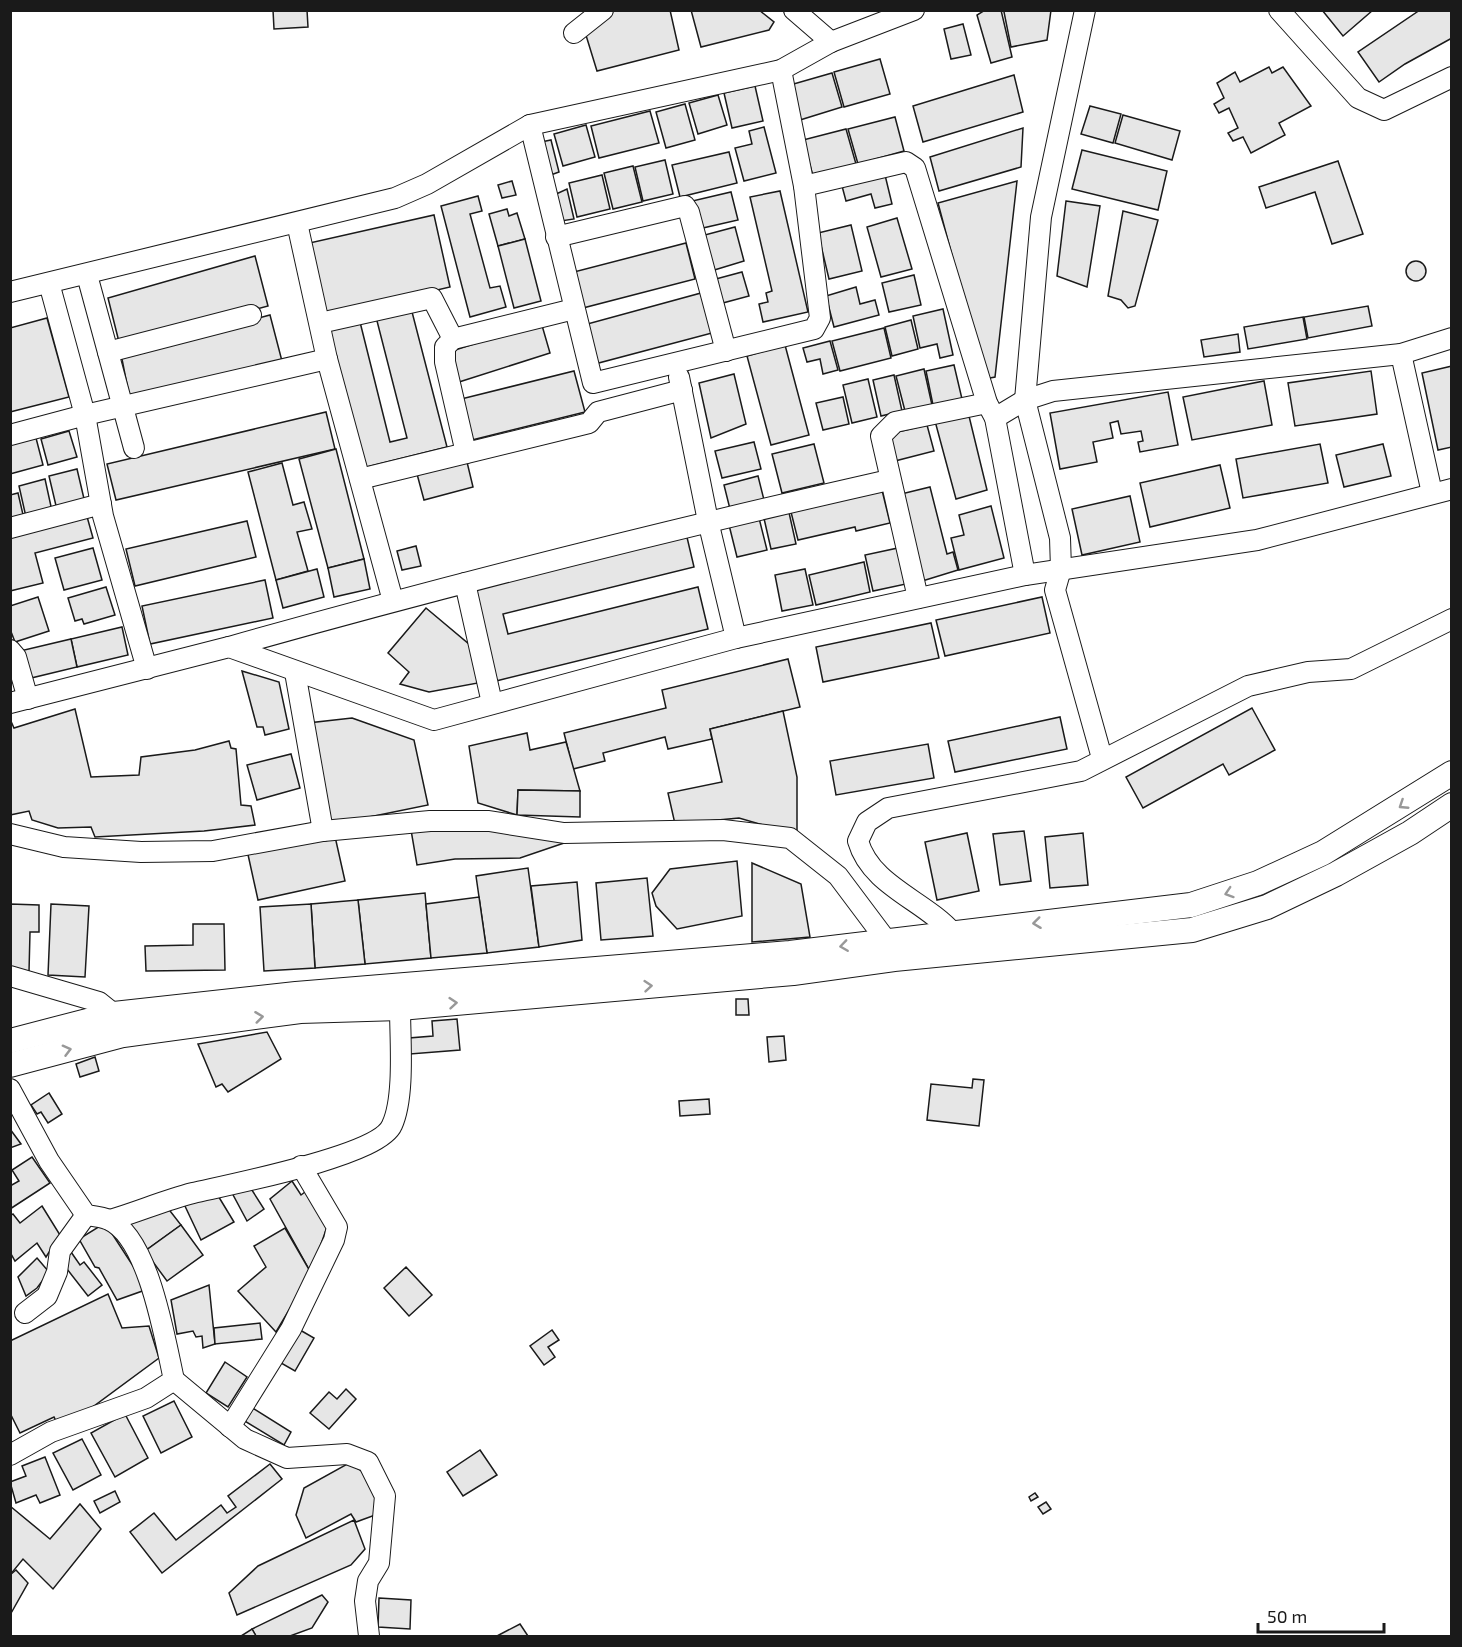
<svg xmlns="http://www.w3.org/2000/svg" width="1462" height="1647" viewBox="0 0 1462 1647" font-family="'Exo 2',sans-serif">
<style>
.building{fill:#e6e6e6;stroke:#1a1a1a;stroke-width:1.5}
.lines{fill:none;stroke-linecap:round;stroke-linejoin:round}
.minor-casing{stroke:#1a1a1a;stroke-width:22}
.major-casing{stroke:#1a1a1a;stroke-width:26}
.minor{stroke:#fff;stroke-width:20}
.major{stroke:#fff;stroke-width:24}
.oneway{stroke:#989898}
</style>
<rect width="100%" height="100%" fill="#fff"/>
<g class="building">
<polygon points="273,10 307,10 308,27 274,29"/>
<polygon points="612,10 670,10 679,50 597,71 585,32"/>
<polygon points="691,10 759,10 774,22 769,30 701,47"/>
<polygon points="985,10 1001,10 1012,57 991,63 977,15"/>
<polygon points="1006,10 1051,10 1047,40 1011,47 1004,12"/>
<polygon points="1322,10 1373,10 1343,36"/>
<polygon points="1420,10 1452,10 1452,38 1405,64 1379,82 1358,52"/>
<polygon points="963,24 971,55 951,59 944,29"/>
<polygon points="880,59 890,94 844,107 834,72"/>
<polygon points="1269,67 1272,73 1283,67 1311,106 1279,123 1285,135 1251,153 1243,137 1233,141 1228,133 1238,128 1229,108 1219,113 1214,104 1224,98 1217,83 1235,72 1240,82"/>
<polygon points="832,73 842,107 800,120 790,85"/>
<polygon points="1014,75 1023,112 923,142 913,106"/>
<polygon points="755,86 763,121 732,128 724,93"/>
<polygon points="718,95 727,125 698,134 689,103"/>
<polygon points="685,104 695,140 666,148 656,112"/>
<polygon points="1090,106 1121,114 1113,143 1081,134"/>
<polygon points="650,111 659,143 599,158 591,126"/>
<polygon points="1123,115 1180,131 1172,160 1115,143"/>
<polygon points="895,117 904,151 858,164 848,129"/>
<polygon points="586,125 595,157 563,166 554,134"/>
<polygon points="764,127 776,173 744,181 735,148 752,144 749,131"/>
<polygon points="1023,128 1021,167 939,191 930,157"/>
<polygon points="846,129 856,164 813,176 803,140"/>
<polygon points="551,140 559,172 548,176 541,142"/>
<polygon points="1082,150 1167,171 1158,210 1072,189"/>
<polygon points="729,152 737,183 680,197 672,165"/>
<polygon points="665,160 673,194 643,201 635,167"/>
<polygon points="1338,161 1363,234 1332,244 1315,192 1266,208 1259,187"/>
<polygon points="633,166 642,202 613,209 604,173"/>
<polygon points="602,175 610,209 577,217 569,183"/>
<polygon points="885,175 892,204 875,208 871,194 846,201 842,186"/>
<polygon points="512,181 516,195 502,198 498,185"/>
<polygon points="1017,181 995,377 985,379 938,203"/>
<polygon points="567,189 574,219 561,221 554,195"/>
<polygon points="780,191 808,312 763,322 759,304 768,302 766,293 772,291 750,197"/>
<polygon points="731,192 738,220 694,230 688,202"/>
<polygon points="478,196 482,211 470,214 490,288 500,286 506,307 470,317 441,206"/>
<polygon points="1066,201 1100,206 1087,287 1057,276"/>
<polygon points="507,209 509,216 517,213 525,239 498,246 489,214"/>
<polygon points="1123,211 1158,220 1135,306 1128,308 1121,300 1108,296"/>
<polygon points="434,215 450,287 322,317 305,244"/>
<polygon points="897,218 912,269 881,277 867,227"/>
<polygon points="851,225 862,271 829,279 818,233"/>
<polygon points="735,227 744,261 711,271 701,236"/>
<polygon points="525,239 541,301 514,308 498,246"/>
<polygon points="686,243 695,279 579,309 570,273"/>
<polygon points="255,256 268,306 120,346 108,298"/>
<circle cx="1416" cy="271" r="10"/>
<polygon points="742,272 749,296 719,304 712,280"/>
<polygon points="914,275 921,305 889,312 882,283"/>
<polygon points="856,287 860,304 875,300 879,315 834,327 826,296"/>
<polygon points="701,293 712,333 591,365 580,326"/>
<polygon points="1368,306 1372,326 1308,338 1304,317"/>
<polygon points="411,308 447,447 363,468 328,330 360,322 390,442 407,438 376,317"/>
<polygon points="943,309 953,355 940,358 937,344 920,348 913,316"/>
<polygon points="270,315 283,365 130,400 121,354"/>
<polygon points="1303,317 1307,339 1248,349 1244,327"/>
<polygon points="47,318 69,397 10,412 10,328"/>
<polygon points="911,320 918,349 892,356 885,327"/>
<polygon points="541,322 550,353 459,382 449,352"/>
<polygon points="884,328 891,358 840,371 832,341"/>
<polygon points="1238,334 1240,352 1204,357 1201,340"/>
<polygon points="830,341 838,370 823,374 820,359 807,362 803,348"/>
<polygon points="785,345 809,435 771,445 747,356"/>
<polygon points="954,365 962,399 933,405 926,371"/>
<polygon points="1452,366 1452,447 1438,450 1422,373"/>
<polygon points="924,369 932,405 905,411 896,376"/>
<polygon points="574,371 585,412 468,441 457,400"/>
<polygon points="1371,371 1377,414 1295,426 1288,383"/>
<polygon points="734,374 746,424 711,438 699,383"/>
<polygon points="894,375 902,411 881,416 873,380"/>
<polygon points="868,379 877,417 852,423 843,385"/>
<polygon points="1264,381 1272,425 1192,440 1183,397"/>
<polygon points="1168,392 1178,445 1140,452 1138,442 1143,441 1141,431 1121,434 1118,421 1110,423 1113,438 1093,442 1097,462 1060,469 1050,413"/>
<polygon points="843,397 849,424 823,430 816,403"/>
<polygon points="326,412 335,449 116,500 107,464"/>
<polygon points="968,412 987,490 956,499 935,421"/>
<polygon points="927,425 934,451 891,462 885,435"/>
<polygon points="69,431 77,457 48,465 41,439"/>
<polygon points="36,438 43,465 10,474 10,445"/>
<polygon points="754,442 761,469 722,478 715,451"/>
<polygon points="814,444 824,483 782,493 772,454"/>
<polygon points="1320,444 1328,483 1243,498 1236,459"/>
<polygon points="1383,444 1391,476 1344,487 1336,455"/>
<polygon points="336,449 364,559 328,568 299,459"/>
<polygon points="467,462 473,487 424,500 417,474"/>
<polygon points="282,463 293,505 304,502 312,529 297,532 308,571 276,580 248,472"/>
<polygon points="1220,465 1230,508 1150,527 1140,483"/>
<polygon points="77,469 85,503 57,510 49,476"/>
<polygon points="758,476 765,504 731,513 724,485"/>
<polygon points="45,479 52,511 26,517 19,486"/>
<polygon points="881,486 890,523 856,531 855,527 798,540 790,508"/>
<polygon points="930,487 947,554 953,552 958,570 919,582 897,495"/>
<polygon points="18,493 24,519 10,522 10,495"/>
<polygon points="1130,496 1140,542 1082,555 1072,509"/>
<polygon points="991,506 1004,558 959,570 951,538 964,535 959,515"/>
<polygon points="788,508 796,544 771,549 763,514"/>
<polygon points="86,513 93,538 35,553 43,583 10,591 10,532"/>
<polygon points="759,518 767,550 737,557 729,525"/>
<polygon points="247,521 256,557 135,586 126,549"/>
<polygon points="686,533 694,567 503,614 508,634 698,587 708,629 492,682 468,587"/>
<polygon points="416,546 421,566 402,570 397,551"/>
<polygon points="93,548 102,580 64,590 55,558"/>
<polygon points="898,548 906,584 873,591 865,555"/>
<polygon points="364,559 370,589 334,597 328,568"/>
<polygon points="864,562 870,592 816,605 809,575"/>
<polygon points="317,569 324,597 283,608 276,580"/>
<polygon points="805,569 813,605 782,611 775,575"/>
<polygon points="265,580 273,618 150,644 142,606"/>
<polygon points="106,587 115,615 84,624 82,619 75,621 68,598"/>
<polygon points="38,597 49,631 15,642 10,629 10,606"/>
<polygon points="1042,597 1050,633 945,656 936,620"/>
<polygon points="426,608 470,645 478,683 429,692 400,684 409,672 388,653"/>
<polygon points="931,623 939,658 823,682 816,647"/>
<polygon points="122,627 128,655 77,667 71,639"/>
<polygon points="71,639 77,667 27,679 20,651"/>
<polygon points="788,659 800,707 710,729 712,739 668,749 665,737 603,753 605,761 573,769 564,733 666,708 662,690"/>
<polygon points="242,671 279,682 289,729 265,735 263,727 257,727"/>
<polygon points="1252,708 1275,750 1229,775 1223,764 1143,808 1126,777"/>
<polygon points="75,709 91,777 139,775 141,757 195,750 229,741 231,748 236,749 241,805 251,806 255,825 204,831 95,837 91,827 58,828 32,820 29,811 10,815 10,719 14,728"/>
<polygon points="783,711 797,777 797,835 739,818 675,824 668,793 722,782 710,729"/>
<polygon points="1060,717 1067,749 955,772 948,741"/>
<polygon points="352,718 414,740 428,805 330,825 308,723"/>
<polygon points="527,733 530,750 566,742 580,791 518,790 517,815 478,803 469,746"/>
<polygon points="928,744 934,778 836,795 830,761"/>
<polygon points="291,754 300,788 257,800 247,765"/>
<polygon points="518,790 580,791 580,817 517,815"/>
<polygon points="475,828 570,841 520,858 455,859 417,865 411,830"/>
<polygon points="1024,831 1031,881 1000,885 993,834"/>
<polygon points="334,832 345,881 258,900 247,850"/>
<polygon points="967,833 979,891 937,900 925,842"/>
<polygon points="1083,833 1088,885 1050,888 1045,837"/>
<polygon points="737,861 742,916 677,929 656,906 652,893 670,869"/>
<polygon points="752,863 801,884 810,937 752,942"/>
<polygon points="528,868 539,947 487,953 476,876"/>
<polygon points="647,878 653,936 601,940 596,883"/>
<polygon points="577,882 582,940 539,947 531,886"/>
<polygon points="425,893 431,958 365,964 358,900"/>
<polygon points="479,897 487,953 431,958 426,904"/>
<polygon points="358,900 365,964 315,968 311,904"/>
<polygon points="10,904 39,905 39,932 30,932 29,972 10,967"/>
<polygon points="51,904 89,906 85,977 48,975"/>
<polygon points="311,904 315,968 264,971 260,907"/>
<polygon points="193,924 224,924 225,970 146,971 145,946 193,945"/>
<polygon points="736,999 748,999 749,1015 736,1015"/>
<polygon points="457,1019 460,1050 410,1054 409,1038 433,1036 432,1021"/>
<polygon points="267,1032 281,1059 228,1092 222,1084 216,1087 198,1044"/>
<polygon points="784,1036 786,1060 769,1062 767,1037"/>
<polygon points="95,1057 99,1071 80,1077 76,1064"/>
<polygon points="973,1079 984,1080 979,1126 927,1120 931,1084 972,1088"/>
<polygon points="49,1093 62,1114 48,1123 41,1112 37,1114 31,1105"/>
<polygon points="709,1099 710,1114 680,1116 679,1101"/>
<polygon points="10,1129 21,1144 10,1148"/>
<polygon points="32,1157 50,1183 10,1209 10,1186 19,1181 12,1170"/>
<polygon points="292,1181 301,1195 309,1189 328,1224 311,1273 270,1199"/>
<polygon points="250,1187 264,1209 247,1221 231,1191"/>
<polygon points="217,1194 234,1222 201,1240 184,1204"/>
<polygon points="42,1206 60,1235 46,1257 37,1243 15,1261 10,1252 10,1216 13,1214 20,1223"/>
<polygon points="167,1207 181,1225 145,1251 126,1222"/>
<polygon points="181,1225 203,1255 167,1281 145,1251"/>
<polygon points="100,1226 109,1229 148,1289 117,1300 99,1268 95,1267 79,1239"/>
<polygon points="285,1228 311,1273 276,1332 238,1291 266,1267 254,1246"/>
<polygon points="71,1252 80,1265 84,1262 102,1285 88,1296 60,1260"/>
<polygon points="37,1258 49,1272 37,1288 26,1296 18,1277"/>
<polygon points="406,1267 432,1295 409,1316 384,1288"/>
<polygon points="209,1285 215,1344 203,1348 202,1336 196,1337 193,1331 177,1334 171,1300"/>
<polygon points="108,1294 122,1328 149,1326 159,1358 83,1414 58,1425 54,1417 20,1433 10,1413 10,1341"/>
<polygon points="260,1323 262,1339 215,1344 214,1328"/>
<polygon points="300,1330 314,1338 295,1371 281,1363"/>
<polygon points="552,1330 559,1340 548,1347 555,1357 544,1365 530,1346"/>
<polygon points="225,1362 247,1377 228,1407 206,1393"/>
<polygon points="346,1389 356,1399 329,1429 310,1413 329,1392 337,1399"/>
<polygon points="174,1401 192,1437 161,1453 143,1416"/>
<polygon points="251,1407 291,1432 284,1445 243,1420"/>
<polygon points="125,1414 148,1458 115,1477 91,1433"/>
<polygon points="82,1439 101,1475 73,1490 53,1453"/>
<polygon points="480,1450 497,1475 463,1496 447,1472"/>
<polygon points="45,1457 60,1495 40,1503 36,1495 16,1503 10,1482 26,1476 22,1466"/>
<polygon points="349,1463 365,1473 379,1500 378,1514 356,1522 351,1514 306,1538 296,1515 304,1488"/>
<polygon points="270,1464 282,1479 162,1573 130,1532 154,1513 176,1540 221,1505 227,1513 236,1507 228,1496"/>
<polygon points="115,1491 120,1502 100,1513 94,1501"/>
<polygon points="1035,1493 1038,1497 1031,1501 1029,1497"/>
<polygon points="1046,1502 1051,1509 1043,1514 1038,1507"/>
<polygon points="80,1504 101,1529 53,1589 23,1559 10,1575 10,1506 50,1539"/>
<polygon points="354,1520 365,1549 351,1565 237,1615 229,1593 258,1566"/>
<polygon points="16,1570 28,1583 10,1615 10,1575"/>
<polygon points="322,1595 328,1602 312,1628 290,1636 256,1636 252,1629"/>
<polygon points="379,1598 411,1600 410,1629 378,1627"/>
<polygon points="520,1624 528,1636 497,1636"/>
<polygon points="252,1629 256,1636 241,1636"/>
</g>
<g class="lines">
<defs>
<g id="minor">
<polyline points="794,10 831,42"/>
<polyline points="1085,10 1041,217 1025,400 1060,538 1061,569 1055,590 1102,758"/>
<polyline points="1279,10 1358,98 1384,110 1452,77"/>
<polyline points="574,33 603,10"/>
<polyline points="530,125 593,383 814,329 820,318 804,186 781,70"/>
<polyline points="804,186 906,162 915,168 987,403 995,418 1025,575"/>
<polyline points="297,223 327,359 393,601"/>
<polyline points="556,237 685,206 689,212 726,351"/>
<polyline points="87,275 134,448"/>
<polyline points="49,283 85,415 103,516 147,669"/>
<polyline points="10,292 395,198 427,184 530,125 781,70 831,42 914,10"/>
<polyline points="320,323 432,298 453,339"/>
<polyline points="108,352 251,315"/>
<polyline points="1401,354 1432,493"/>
<polyline points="679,377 708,521 736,638"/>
<polyline points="995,418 1025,400 1053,391 1401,354 1452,338"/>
<polyline points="10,435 85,415 327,359"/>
<polyline points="466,453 445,362 445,347 453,339 574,309"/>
<polyline points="360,479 577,426 589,423 598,412 682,390"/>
<polyline points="10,528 101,504"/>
<polyline points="465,583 492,703"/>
<polyline points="918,598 881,436 895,422 987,403"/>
<path d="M229,647C448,585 668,530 889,480"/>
<polyline points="10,650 16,657 28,699"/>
<polyline points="295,672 323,831"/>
<polyline points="10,703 229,647 434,720 736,638 1025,575 1257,540 1452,489"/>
<polyline points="10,834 64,847 141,852 213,851 323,831 430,821 489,821 564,833 723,830 790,838 838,876 886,940"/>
<path d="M953,933C924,900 871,886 858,841L867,822L888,808L1081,771L1248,686L1308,672L1351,669L1452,619"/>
<polyline points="10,976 99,1002 114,1014"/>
<path d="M10,1089L49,1161L86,1215C93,1216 103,1217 109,1220C149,1238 165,1340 174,1380L146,1398L51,1432L10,1455"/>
<path d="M110,1220C138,1212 165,1200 193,1193C227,1185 379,1156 392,1125C405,1097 400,1039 400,1008"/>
<polyline points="25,1313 47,1296 57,1272 60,1251 86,1215"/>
<polyline points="174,1380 245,1439 287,1458 347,1454 368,1462 385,1496 379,1563 368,1581 365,1601 369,1636"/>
<polyline points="230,1427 291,1329 334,1240 337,1227 301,1166"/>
</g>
<g id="major">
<polyline points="10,1041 114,1014 296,994 790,953 1191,905 1258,883 1323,853 1452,773"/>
<polyline points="10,1065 123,1035 300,1011 400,1008 793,973 894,959 1192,930 1267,907 1336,874 1410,833 1452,805"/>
</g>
</defs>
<use href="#minor" class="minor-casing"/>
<use href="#major" class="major-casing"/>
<use href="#minor" class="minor"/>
<use href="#major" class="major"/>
</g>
<defs><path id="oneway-chevron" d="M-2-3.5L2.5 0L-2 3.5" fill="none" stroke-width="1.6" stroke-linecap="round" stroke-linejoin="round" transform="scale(1.5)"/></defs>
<g class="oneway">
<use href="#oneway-chevron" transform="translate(1403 805) rotate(147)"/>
<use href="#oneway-chevron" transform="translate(1229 893) rotate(162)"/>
<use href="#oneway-chevron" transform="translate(1037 923) rotate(173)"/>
<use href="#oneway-chevron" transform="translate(844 946) rotate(172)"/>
<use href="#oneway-chevron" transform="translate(648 986) rotate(-5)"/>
<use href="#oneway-chevron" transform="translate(453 1003) rotate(-5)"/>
<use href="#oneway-chevron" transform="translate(259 1017) rotate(-7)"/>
<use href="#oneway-chevron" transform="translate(67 1050) rotate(-15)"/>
</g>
<rect width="1462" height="1647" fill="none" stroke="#1a1a1a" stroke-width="24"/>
<path d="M1258 1623v9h126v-9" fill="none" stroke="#1a1a1a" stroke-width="3"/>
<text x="1267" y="1623" font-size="18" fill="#1a1a1a" stroke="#ffffff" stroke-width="4.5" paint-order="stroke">50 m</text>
</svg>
